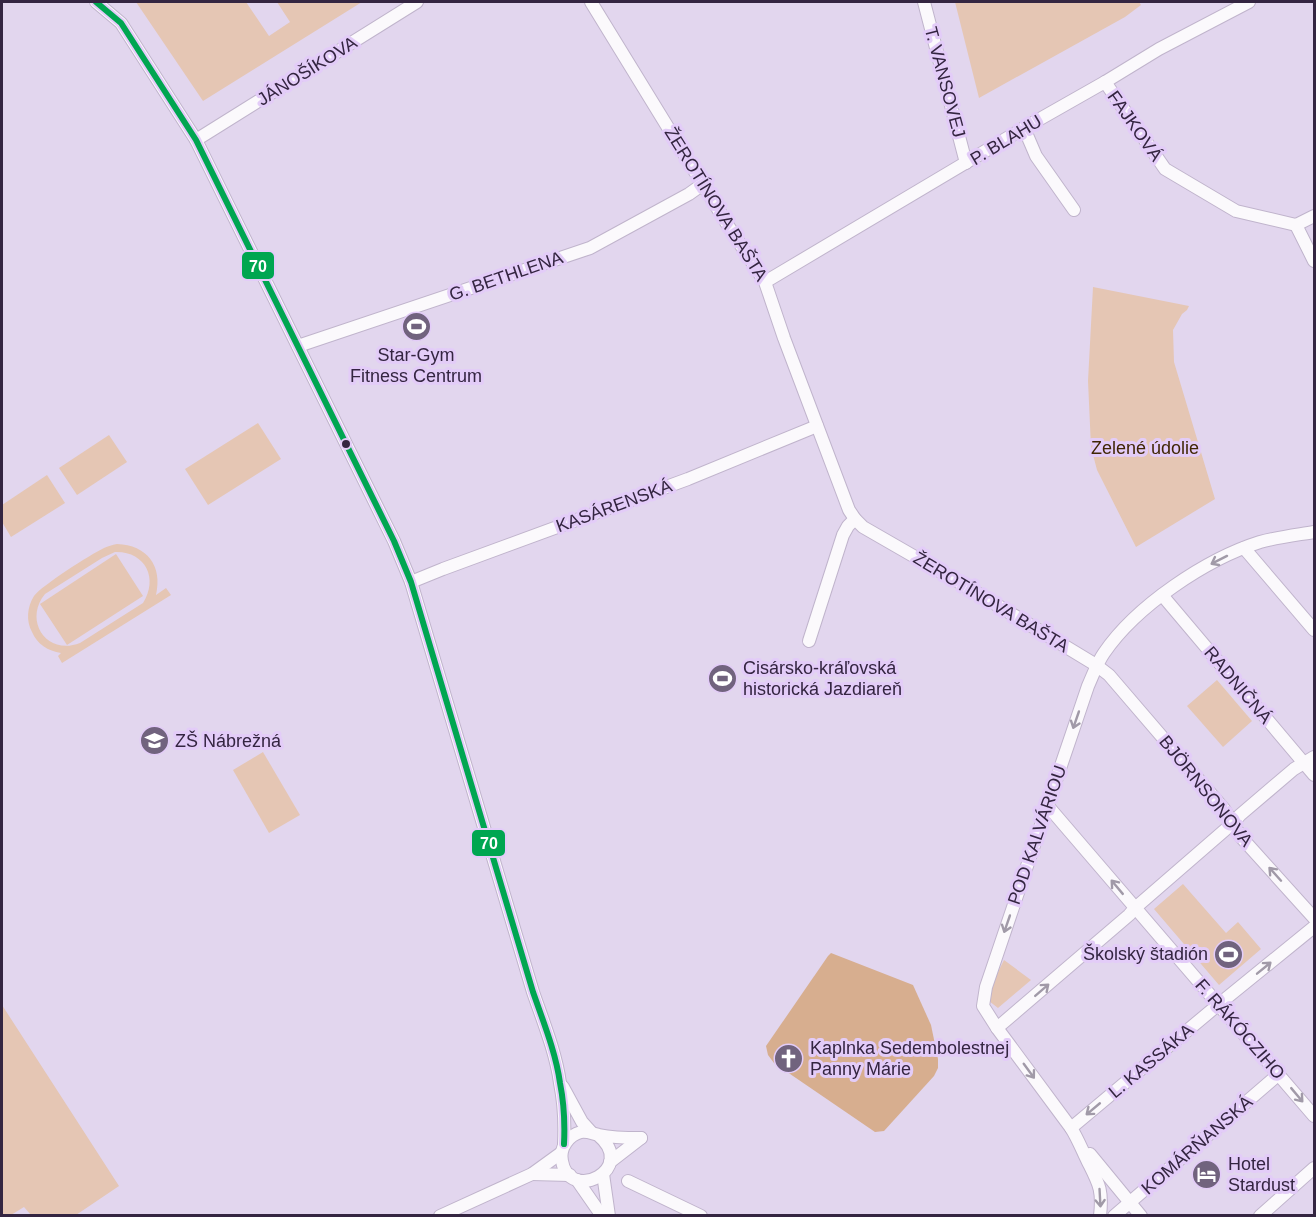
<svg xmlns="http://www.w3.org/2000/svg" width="1316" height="1217" viewBox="0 0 1316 1217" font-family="Arial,sans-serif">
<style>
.green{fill:#e5c6b4;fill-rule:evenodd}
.forest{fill:#d7ae8f}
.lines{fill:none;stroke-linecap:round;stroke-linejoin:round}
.street-casing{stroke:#c0b4cc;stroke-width:14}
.street{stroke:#fbf9fc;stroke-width:12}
.bus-1-casing{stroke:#e3ccf8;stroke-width:10}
.bus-1{stroke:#00a651;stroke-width:6}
.oneway{stroke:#a19aa8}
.bus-dot{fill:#342541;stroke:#e3ccf8;stroke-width:2}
.labels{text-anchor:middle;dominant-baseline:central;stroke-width:6;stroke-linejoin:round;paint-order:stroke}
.street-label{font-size:18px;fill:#342541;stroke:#e3ccf8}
.poi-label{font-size:18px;fill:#342541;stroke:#e3ccf8;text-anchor:start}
.park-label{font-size:18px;fill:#402604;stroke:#e3ccf8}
.line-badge{stroke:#e3ccf8;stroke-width:2}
.badge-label{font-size:16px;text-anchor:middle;font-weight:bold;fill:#fff}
</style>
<rect width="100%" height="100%" fill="#e2d6ee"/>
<g class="green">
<polygon points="136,2 246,2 269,36 290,22 277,2 362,2 203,101"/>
<polygon points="955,2 1139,2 1141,5 1125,17 979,98"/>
<polygon points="1093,287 1189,306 1187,310 1182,314 1173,330 1174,362 1215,499 1136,547 1097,470 1091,447 1088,381"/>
<polygon points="258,423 281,459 208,505 185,469"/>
<polygon points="109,435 127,462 77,495 59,468"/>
<polygon points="47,475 65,503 11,537 2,522 2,505"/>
<path d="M117,544C147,545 163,566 156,595L166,588L171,595L62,663L58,656L61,653C48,651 37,644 32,632C26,621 27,607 34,596C41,586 91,554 104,548C108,546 112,545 117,544ZM115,552C145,551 159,578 143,603L80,643C47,656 23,621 45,594L102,558Z"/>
<polygon points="116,554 143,596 67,645 40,604"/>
<polygon points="1217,680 1252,721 1223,747 1187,706"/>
<polygon points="263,752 300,815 269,833 233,770"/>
<polygon points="1183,884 1226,933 1238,922 1261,949 1219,985 1154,909"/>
<polygon points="1004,960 1031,980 998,1008 989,1001 993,982"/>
<polygon points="2,1005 119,1186 76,1215 31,1215 24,1207 11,1215 2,1215"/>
</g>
<polygon class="forest" points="831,953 913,985 931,1025 938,1059 938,1068 934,1076 884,1131 875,1132 774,1063 768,1055 766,1046 828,956"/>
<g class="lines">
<defs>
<g id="street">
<path d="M96,2L121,23L196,140L394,541L411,582L533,992C543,1021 556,1053 560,1083C564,1103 565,1124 564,1144"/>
<polyline points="591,2 729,227 765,282 784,338 849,510 855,519 863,527 969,588 1096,665 1109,675 1224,809 1241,837 1314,918"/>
<polyline points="924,2 966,163"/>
<polyline points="1105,82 1165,169 1236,211 1296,225 1314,216"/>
<polyline points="1024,128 1036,156 1074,210"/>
<polyline points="196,140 417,2"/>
<polyline points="1296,225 1314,261"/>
<polyline points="765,282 1024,128 1105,82 1159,49 1249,2"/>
<polyline points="298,346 590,248 689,194 703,184"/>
<polyline points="1244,548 1314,630"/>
<polyline points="411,582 443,569 688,479 817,426"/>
<polyline points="1162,595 1314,775"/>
<polyline points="809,641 843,535 848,526 855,519"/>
<polyline points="1047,805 1314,1116"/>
<polyline points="997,1028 1129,915 1135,908 1233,823 1240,815 1294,769 1314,757"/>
<polyline points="563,1087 582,1122 591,1132"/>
<polyline points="1071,1128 1213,1009 1314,927"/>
<path d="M598,1135C639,1169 569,1204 562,1161C559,1148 569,1135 581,1132C588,1131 593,1134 599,1135C613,1138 628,1138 641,1138"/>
<polyline points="1090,1154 1141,1216"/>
<polyline points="610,1162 641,1138"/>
<polyline points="532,1174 570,1175"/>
<polyline points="603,1174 609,1216"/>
<polyline points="577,1180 602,1216"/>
<polyline points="628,1181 701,1216"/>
<polyline points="440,1216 532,1174 561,1153"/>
<path d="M1100,1216C1103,1190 1099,1184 1088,1162C1082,1150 1078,1139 1071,1128L997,1028L983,1006L986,987L1088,686C1093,675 1097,663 1104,653C1136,606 1206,559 1260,542C1278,537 1296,535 1314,532"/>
<polyline points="1114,1216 1279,1074"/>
<polyline points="1260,1216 1314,1168"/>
</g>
</defs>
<use href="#street" class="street-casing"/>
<use href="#street" class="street"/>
<defs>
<path id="bus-1" d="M96,2L121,23L196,140L394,541L411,582L533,992C543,1021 556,1053 560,1083C564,1103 565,1124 564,1144"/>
</defs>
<use href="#bus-1" class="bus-1-casing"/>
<use href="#bus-1" class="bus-1"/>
</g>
<defs><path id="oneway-shaft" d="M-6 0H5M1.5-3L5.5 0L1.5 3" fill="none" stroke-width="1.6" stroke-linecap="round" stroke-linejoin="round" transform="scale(1.5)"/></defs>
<g class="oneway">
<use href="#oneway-shaft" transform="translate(1219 560) rotate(153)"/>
<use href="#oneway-shaft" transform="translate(1076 720) rotate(109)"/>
<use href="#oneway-shaft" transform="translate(1275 874) rotate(-132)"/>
<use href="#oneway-shaft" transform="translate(1117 887) rotate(-130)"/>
<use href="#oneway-shaft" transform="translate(1007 924) rotate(109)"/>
<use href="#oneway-shaft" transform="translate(1264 968) rotate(-39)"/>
<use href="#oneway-shaft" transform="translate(1042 990) rotate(-41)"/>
<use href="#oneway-shaft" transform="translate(1029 1071) rotate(54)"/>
<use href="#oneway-shaft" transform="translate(1297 1095) rotate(50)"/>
<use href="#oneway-shaft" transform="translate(1093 1109) rotate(140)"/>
<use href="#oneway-shaft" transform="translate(1100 1198) rotate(87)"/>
</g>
<defs>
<symbol id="stadium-disc" viewBox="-11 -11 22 22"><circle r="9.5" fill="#71637e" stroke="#e3ccf8"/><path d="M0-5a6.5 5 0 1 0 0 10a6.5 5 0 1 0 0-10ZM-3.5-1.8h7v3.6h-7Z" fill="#fff"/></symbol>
<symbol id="school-disc" viewBox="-11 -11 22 22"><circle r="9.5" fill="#71637e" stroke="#e3ccf8"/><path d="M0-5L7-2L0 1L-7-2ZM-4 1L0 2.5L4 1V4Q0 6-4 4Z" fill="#fff"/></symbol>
<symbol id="church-disc" viewBox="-11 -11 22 22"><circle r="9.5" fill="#71637e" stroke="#e3ccf8"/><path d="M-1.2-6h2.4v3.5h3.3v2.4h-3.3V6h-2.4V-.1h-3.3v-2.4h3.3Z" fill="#fff"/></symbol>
<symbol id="hotel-disc" viewBox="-11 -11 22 22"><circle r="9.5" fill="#71637e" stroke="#e3ccf8"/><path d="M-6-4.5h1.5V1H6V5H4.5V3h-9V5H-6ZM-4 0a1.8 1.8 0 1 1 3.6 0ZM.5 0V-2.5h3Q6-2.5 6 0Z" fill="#fff"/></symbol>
</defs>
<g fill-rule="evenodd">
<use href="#stadium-disc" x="400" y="310" width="33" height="33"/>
<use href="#stadium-disc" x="706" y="662" width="33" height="33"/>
<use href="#school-disc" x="138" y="724" width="33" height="33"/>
<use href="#stadium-disc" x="1212" y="938" width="33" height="33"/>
<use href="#church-disc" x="772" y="1042" width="33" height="33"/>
<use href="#hotel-disc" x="1190" y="1158" width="33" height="33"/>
</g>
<circle class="bus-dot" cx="346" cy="444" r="5"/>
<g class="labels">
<g class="street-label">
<text transform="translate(307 71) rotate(-32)">JÁNOŠÍKOVA</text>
<text transform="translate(945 82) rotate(75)">T. VANSOVEJ</text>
<text transform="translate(1135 126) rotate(55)">FAJKOVÁ</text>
<text transform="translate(1006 140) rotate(-31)">P. BLAHU</text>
<text transform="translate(716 204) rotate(58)">ŽEROTÍNOVA BAŠTA</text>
<text transform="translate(506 276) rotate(-19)">G. BETHLENA</text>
<text transform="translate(614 506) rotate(-20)">KASÁRENSKÁ</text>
<text transform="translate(991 602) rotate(31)">ŽEROTÍNOVA BAŠTA</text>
<text transform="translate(1238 685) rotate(50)">RADNIČNÁ</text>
<text transform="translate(1206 791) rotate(51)">BJÖRNSONOVA</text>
<text transform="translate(1037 835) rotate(-71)">POD KALVÁRIOU</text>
<text transform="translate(1240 1029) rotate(49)">F. RÁKÓCZIHO</text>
<text transform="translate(1151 1061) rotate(-40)">L. KASSÁKA</text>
<text transform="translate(1197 1145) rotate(-41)">KOMÁRŇANSKÁ</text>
</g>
<g class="poi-label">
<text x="416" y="355" text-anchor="middle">Star-Gym<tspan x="416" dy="21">Fitness Centrum</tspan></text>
<text x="743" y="668">Cisársko-kráľovská<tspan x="743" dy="21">historická Jazdiareň</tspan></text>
<text x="175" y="741">ZŠ Nábrežná</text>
<text x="1208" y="954" text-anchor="end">Školský štadión</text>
<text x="810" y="1048">Kaplnka Sedembolestnej<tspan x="810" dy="21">Panny Márie</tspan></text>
<text x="1228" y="1164">Hotel<tspan x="1228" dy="21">Stardust</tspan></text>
</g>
<g class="park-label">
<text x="1145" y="448">Zelené údolie</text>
</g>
</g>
<g class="line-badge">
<rect x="241" y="251" width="34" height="29" rx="6" fill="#00a651"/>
<rect x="471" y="829" width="35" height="28" rx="6" fill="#00a651"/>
</g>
<g class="badge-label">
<text x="258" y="272">70</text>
<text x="489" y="849">70</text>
</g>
<rect width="1316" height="1217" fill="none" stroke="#342541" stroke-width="6"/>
</svg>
